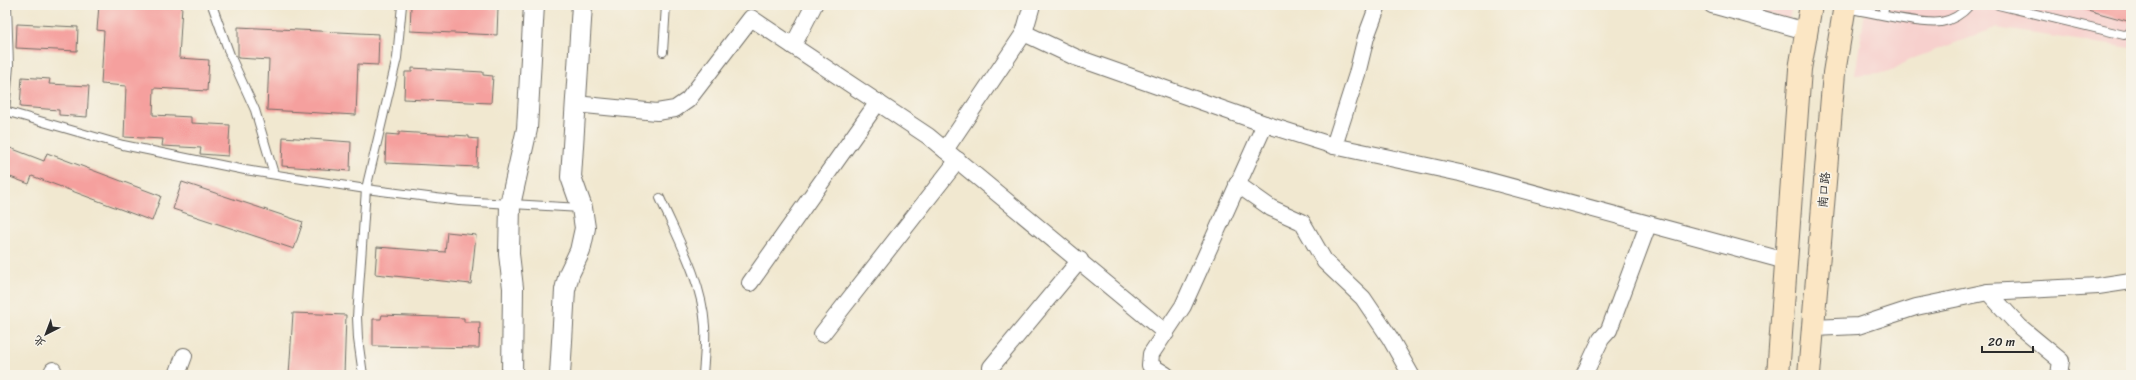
<svg xmlns="http://www.w3.org/2000/svg" width="2136" height="380" viewBox="0 0 2136 380" font-family="Sriracha,'LXGW WenKai TC',sans-serif">
<style>
.built{fill:#f7d0cd}
.building{fill:#f5a09e}
.lines{fill:none;stroke-linecap:round;stroke-linejoin:round}
.service-casing{stroke:#706d65;stroke-width:10}
.minor-casing{stroke:#706d65;stroke-width:18}
.tertiary-casing{stroke:#706d65;stroke-width:22}
.secondary-casing{stroke:#706d65;stroke-width:24}
.service{stroke:#fff;stroke-width:8}
.minor{stroke:#fff;stroke-width:16}
.tertiary{stroke:#fff;stroke-width:20}
.secondary{stroke:#fbe6c4;stroke-width:22}
.labels{text-anchor:middle;dominant-baseline:central;stroke-width:3.5;stroke-linejoin:round;paint-order:stroke}
.street-label{font-size:12px;fill:#2b2b2b;stroke:#f7f3e8}
</style>
<rect width="100%" height="100%" fill="#f7f3e8"/>
<filter id="ink" filterUnits="userSpaceOnUse"><feTurbulence type="fractalNoise" baseFrequency=".025" numOctaves="2"/><feDisplacementMap in="SourceGraphic" scale="8" xChannelSelector="R" yChannelSelector="G"/><feConvolveMatrix kernelMatrix="1 2 1 2 8 2 1 2 1" color-interpolation-filters="sRGB"/></filter>
<filter id="wash" filterUnits="userSpaceOnUse"><feTurbulence type="fractalNoise" baseFrequency=".012" numOctaves="4" result="noise"/><feDisplacementMap in="SourceGraphic" scale="16" xChannelSelector="R" yChannelSelector="G"/><feGaussianBlur stdDeviation="0.9" result="paint"/><feColorMatrix in="noise" values="0 0 0 0 0 0 0 0 0 0 0 0 0 0 0 0 0 1.4 0 .05"/><feComposite in="paint" operator="in"/></filter>
<g filter="url(#wash)">
<rect width="100%" height="100%" fill="#f1e8d0"/>
<g class="built">
<polygon points="1735,5 1792,5 1789,20"/>
<polygon points="1866,5 2131,5 2131,48 1995,28 1909,60 1889,72 1855,75"/>
</g>
<g id="blocks">
<g class="building">
<polygon points="99,5 182,6 179,58 209,60 207,91 154,88 153,115 191,117 191,123 230,125 228,156 200,154 201,148 162,146 163,139 124,137 126,86 101,84 104,31 97,30"/>
<polygon points="411,5 488,5 488,8 498,8 497,35 410,31"/>
<polygon points="2085,5 2131,5 2131,22 2084,9"/>
<polygon points="17,24 78,27 77,51 16,48"/>
<polygon points="238,27 379,34 378,65 358,64 356,115 267,110 269,60 238,58"/>
<polygon points="412,68 483,72 483,75 493,76 491,103 404,99 405,72 412,72"/>
<polygon points="22,77 50,79 49,84 89,86 87,117 59,115 59,110 20,107"/>
<polygon points="399,132 469,136 469,138 478,139 477,167 385,163 386,134 399,135"/>
<polygon points="283,137 351,142 350,171 282,166"/>
<polygon points="5,146 44,161 47,153 161,196 152,221 32,176 29,184 5,175"/>
<polygon points="182,182 303,222 294,249 173,209"/>
<polygon points="447,232 476,235 471,284 375,274 377,247 445,252"/>
<polygon points="293,313 346,315 344,375 289,375"/>
<polygon points="382,315 464,318 464,322 480,322 479,348 373,346 373,319 381,319"/>
</g>
</g>
</g>
<g filter="url(#ink)">
<use href="#blocks" fill-opacity="0" stroke="#706d65" stroke-width="1"/>
<g class="lines">
<defs>
<g id="service">
<polyline points="212,5 230,55 255,110 274,174"/>
<polyline points="1998,5 2124,35 2131,33"/>
<path d="M1846,8C1869,12 1921,25 1941,22C1953,20 1963,13 1970,5"/>
<polyline points="1883,14 1885,5"/>
<polyline points="663,52 666,5"/>
<polyline points="5,111 123,145 245,170 366,189 459,201 581,208"/>
<polyline points="5,111 9,66 7,5"/>
<path d="M660,198C678,239 702,281 705,326C706,343 704,359 703,375"/>
<polyline points="363,375 358,339 357,317 366,189 397,58 402,5"/>
</g>
<g id="minor">
<polyline points="1712,5 1806,31"/>
<polyline points="1024,33 1032,5"/>
<polyline points="793,46 814,5"/>
<polyline points="575,104 657,112 675,109 688,100 751,18 928,136 1166,333"/>
<polyline points="1334,146 1357,74 1366,37 1378,5"/>
<polyline points="945,150 1024,33 1075,57 1265,124"/>
<polyline points="1237,184 1271,208 1302,222 1325,262 1363,298 1390,338 1411,375"/>
<polyline points="750,283 878,102"/>
<polyline points="1988,292 2020,327 2061,361 2059,375"/>
<polyline points="1813,328 1858,326 1916,307 1988,292 2098,286 2131,281"/>
<polyline points="822,334 958,160"/>
<polyline points="991,367 1080,260"/>
<polyline points="51,375 53,370"/>
<polyline points="177,375 184,356"/>
<polyline points="1166,375 1150,365 1151,354 1183,306 1265,124 1334,146 1460,173 1786,261"/>
<polyline points="1584,375 1601,339 1609,330 1648,225"/>
</g>
<g id="tertiary">
<polyline points="512,375 513,288 509,254 510,205 527,129 534,5"/>
<polyline points="560,375 565,290 569,274 580,251 585,228 582,208 571,177 582,5"/>
</g>
<g id="secondary">
<polyline points="1778,375 1800,69 1811,5"/>
<polyline points="1809,375 1834,73 1845,5"/>
</g>
</defs>
<use href="#service" class="service-casing"/>
<use href="#minor" class="minor-casing"/>
<use href="#tertiary" class="tertiary-casing"/>
<use href="#secondary" class="secondary-casing"/>
<use href="#service" class="service"/>
<use href="#minor" class="minor"/>
<use href="#tertiary" class="tertiary"/>
<use href="#secondary" class="secondary"/>
</g>
</g>
<g class="labels">
<g class="street-label">
<text transform="translate(1824 190) rotate(-85)">南口路</text>
</g>
</g>
<rect width="2136" height="380" fill="none" stroke="#f7f3e8" stroke-width="20"/>
<g transform="translate(46 334) rotate(222)" stroke="#f7f3e8" stroke-width="3" paint-order="stroke">
<path d="M0-3L7 15L0 10L-7 15Z" fill="#2b2b2b"/>
<text y="-6" font-size="11" font-weight="bold" text-anchor="middle" fill="#2b2b2b">北</text>
</g>
<path d="M1982 346v6h51v-6" fill="none" stroke="#2b2b2b" stroke-width="2"/>
<text x="1988" y="346" font-size="12" fill="#2b2b2b" stroke="#f7f3e8" stroke-width="3" paint-order="stroke">20 m</text>
</svg>
